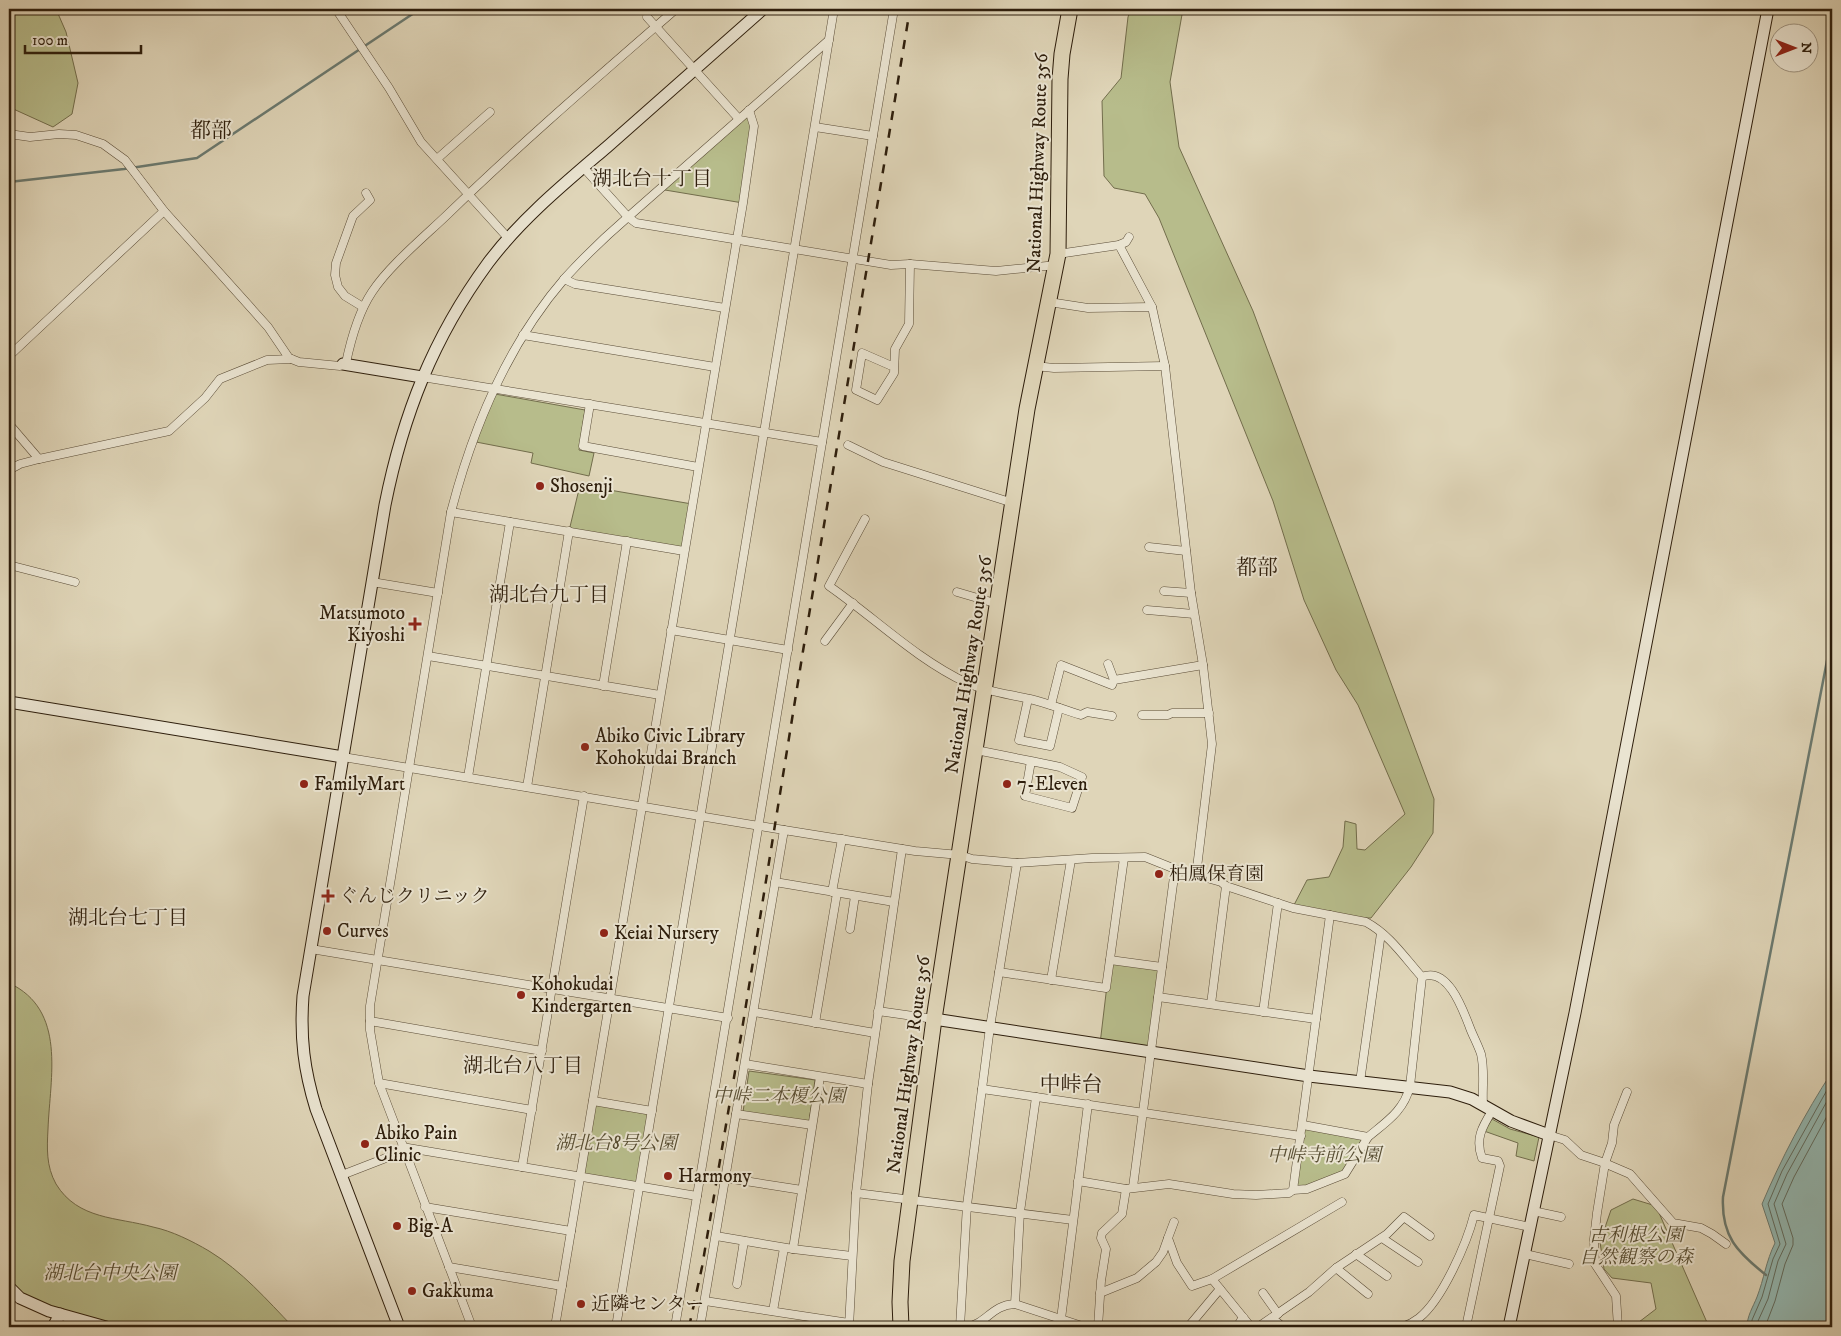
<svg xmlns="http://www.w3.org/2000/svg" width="1841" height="1336" viewBox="0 0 1841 1336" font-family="'IM FELL DW Pica','Noto Serif JP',serif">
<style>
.green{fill:#b7bc8b;stroke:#726d4c}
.water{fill:#93b8b2;stroke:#6b7a70}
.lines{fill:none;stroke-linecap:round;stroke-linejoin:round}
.shore{stroke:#606b5f;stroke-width:1}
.stream{stroke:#6b7a70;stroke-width:2.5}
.street-casing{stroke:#5a4c37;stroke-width:9}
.secondary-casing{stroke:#2e1e0c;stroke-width:13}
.highway-casing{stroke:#2e1e0c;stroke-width:17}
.street{stroke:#eae4d1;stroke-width:8}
.secondary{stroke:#eae4d1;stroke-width:11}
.highway{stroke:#dfd5b8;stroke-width:15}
.rail{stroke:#2e1e0c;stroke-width:2.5;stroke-dasharray:9 9;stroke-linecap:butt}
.poi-dot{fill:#8f2418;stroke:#eae4d1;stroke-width:2}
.labels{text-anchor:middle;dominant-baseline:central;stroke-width:4;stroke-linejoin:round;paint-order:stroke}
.street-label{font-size:19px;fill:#2e1e0c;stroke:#eae4d1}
.poi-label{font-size:19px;fill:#2e1e0c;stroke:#eae4d1;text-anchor:start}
.park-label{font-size:19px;font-style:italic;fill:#574d32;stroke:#eae4d1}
.neighbourhood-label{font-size:20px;fill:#2e1e0c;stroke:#eae4d1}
.quarter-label{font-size:21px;fill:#2e1e0c;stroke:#eae4d1}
</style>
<rect width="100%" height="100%" fill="#dfd5b8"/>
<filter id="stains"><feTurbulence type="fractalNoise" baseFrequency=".004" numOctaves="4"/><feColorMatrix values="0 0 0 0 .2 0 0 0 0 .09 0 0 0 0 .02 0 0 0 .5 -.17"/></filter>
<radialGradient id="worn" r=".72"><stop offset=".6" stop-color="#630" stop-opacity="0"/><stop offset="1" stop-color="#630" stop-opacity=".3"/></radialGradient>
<g class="green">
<polygon points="9,9 56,9 66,32 78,83 72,114 53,127 9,107"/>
<polygon points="1131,9 1183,9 1170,82 1179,147 1253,311 1434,799 1433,833 1411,867 1371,918 1355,918 1294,905 1307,880 1329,877 1343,847 1345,821 1356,824 1357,849 1365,850 1405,814 1358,705 1336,670 1304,600 1273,501 1159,218 1145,194 1114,188 1104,176 1102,101 1121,78 1128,17"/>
<polygon points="749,110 754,126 743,203 659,189"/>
<polygon points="495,394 585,410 579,450 594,453 589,476 531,463 533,453 476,442"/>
<polygon points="580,485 692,504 684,551 569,531"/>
<polygon points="1110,960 1162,967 1151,1052 1100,1044"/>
<path d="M9,983C67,1010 50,1077 48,1129C47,1148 46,1166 56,1184C78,1220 117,1217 153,1227C172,1231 192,1241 209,1251C242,1271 267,1300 293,1327H106L49,1311L9,1287Z"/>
<polygon points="749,1071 815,1080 809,1122 743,1112"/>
<polygon points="593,1101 652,1111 639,1186 581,1176"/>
<polygon points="1492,1119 1510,1129 1539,1137 1534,1161 1516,1156 1518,1143 1484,1131"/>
<polygon points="1303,1125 1368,1137 1345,1174 1293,1190"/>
<polygon points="1633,1199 1656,1206 1709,1327 1637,1327 1639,1322 1656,1309 1651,1283 1612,1278 1604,1269 1600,1242 1611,1210"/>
</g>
<path class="water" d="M1832,1072V1327H1747C1747,1316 1753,1307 1757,1297C1764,1279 1766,1261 1775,1243L1762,1204C1781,1159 1805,1113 1832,1072Z"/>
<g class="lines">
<g class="shore">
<polyline points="1752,1327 1752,1320 1762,1297 1773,1259 1780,1244 1768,1204 1782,1171 1832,1081"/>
<polyline points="1758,1327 1758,1321 1768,1299 1778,1261 1786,1244 1774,1204 1787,1174 1832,1092"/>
<polyline points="1765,1327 1775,1301 1785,1264 1793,1245 1793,1238 1782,1204 1794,1177 1832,1107"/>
</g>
<g class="stream">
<polyline points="9,182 124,169 197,158 420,9"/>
<path d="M1766,1275C1737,1252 1721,1236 1723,1197L1832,635"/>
</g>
<defs>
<g id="street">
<polyline points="336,9 389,88 421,142 509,239"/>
<polyline points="647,17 739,119"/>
<polyline points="815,127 873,136"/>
<polyline points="9,134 30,137 59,134 76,135 103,144 125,160 164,211 268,327 289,358 299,362 340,366 343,364"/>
<polyline points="437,159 490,112"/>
<polyline points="583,167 628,217 636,223 891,265 910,264 996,271 1057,265"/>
<polyline points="1119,245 1152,307"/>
<polyline points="1058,254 1119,245 1126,242 1129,237"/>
<polyline points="564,279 575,284 725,308"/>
<polyline points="1049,302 1088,308 1152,307 1165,366 1191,593 1203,665 1212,744 1196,876"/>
<polyline points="363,307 345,296 338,287 335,275 336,263 353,216 370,200 366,193"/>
<polyline points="523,335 715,367"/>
<polyline points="9,356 164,211"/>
<path d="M346,363C351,339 358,313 372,292C389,266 424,237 448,214C521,143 599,76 676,9"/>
<polyline points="1035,366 1054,368 1165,366"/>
<polyline points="894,367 862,353 856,390 877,400 894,373 895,349 909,324 910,264"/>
<polyline points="422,377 822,442"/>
<polyline points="590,404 583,446 698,467"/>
<polyline points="9,424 39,459 169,431 205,398 220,379 267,360 291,359"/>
<polyline points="848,445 883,462 1013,503"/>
<polyline points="9,470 20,464 39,459"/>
<polyline points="451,512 684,551"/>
<path d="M865,519L829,586C875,618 916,659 967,683C987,692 1008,694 1030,699C1047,703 1064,710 1081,715L1087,712L1112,716"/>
<polyline points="1149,547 1186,551"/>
<polyline points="9,565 75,582"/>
<polyline points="372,582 438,593"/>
<polyline points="1164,591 1191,593"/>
<polyline points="957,592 998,604"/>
<polyline points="1147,610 1194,614"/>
<polyline points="671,630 788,650"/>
<polyline points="825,641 853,603"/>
<polyline points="428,656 660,695"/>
<polyline points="1108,664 1114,680"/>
<polyline points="603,686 627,541"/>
<polyline points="1028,699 1019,740 1050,746 1059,708"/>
<polyline points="1051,705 1061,665 1112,685 1114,680 1203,665"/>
<polyline points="1142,715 1168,715 1172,713 1209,713"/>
<polyline points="976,750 1031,761 1025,796 1072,808 1082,777 1060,767 1031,761"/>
<polyline points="343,757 784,830"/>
<polyline points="468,777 510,522"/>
<polyline points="527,787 569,531"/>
<polyline points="775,882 894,902"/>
<polyline points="832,892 842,839"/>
<polyline points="850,929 855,896"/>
<polyline points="311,949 728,1018"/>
<polyline points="1110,960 1162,967"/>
<polyline points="999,972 1106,988 1124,858"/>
<polyline points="1051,980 1071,860"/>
<polyline points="1158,997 1316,1019"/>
<polyline points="1211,1004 1226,886"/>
<polyline points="878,1011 934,1019"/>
<polyline points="754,1012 875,1033"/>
<polyline points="1263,1012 1278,903"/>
<polyline points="370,1021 542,1051"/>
<polyline points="815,1023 837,893"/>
<polyline points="745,1064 868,1084"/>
<polyline points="1360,1082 1381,933"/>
<polyline points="379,1083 532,1110"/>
<polyline points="982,1089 1301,1136"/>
<polyline points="593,1101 652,1111"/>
<polyline points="736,1114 812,1125"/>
<path d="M1303,1125L1368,1137C1386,1122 1404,1111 1410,1086L1422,977C1448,966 1463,1010 1470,1028C1473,1036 1478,1045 1481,1054C1485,1070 1482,1088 1483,1105"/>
<polyline points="1549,1135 1565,1140 1581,1155 1602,1162 1630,1174 1673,1223 1701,1228 1712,1234 1726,1244"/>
<polyline points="402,1147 697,1196 675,1327"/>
<polyline points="522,1167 584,796"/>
<polyline points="342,1175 404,1151"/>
<polyline points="726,1178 802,1190"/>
<polyline points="1078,1181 1126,1189 1169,1184 1233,1194 1256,1195 1289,1193 1293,1190 1330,915"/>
<polyline points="1133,1187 1175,869"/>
<polyline points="1293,1190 1307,1189 1345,1174 1368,1137"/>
<polyline points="856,1193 1073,1220"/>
<polyline points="697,1196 894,9"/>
<polyline points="425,1207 571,1231"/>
<polyline points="1533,1211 1561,1217"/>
<polyline points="1174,1222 1168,1238 1177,1263 1192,1286 1212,1279 1251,1327"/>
<polyline points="716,1236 793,1249 852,1256"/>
<polyline points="1382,1238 1418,1262"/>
<polyline points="793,1249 820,1077"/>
<polyline points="1356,1254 1387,1276"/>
<polyline points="1525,1254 1569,1264"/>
<polyline points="449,1267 562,1286"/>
<polyline points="1336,1268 1368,1294"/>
<polyline points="1212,1279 1342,1202"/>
<polyline points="737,1284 744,1241"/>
<polyline points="1100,1293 1137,1278 1156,1262 1163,1252 1168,1238"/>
<polyline points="1263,1293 1278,1314"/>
<polyline points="705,1301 849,1323"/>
<polyline points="1015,1304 1020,1212 1036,1097"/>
<polyline points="773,1311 784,1248"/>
<polyline points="1272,1318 1283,1327"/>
<polyline points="1061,1319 1088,1104"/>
<path d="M472,1327L379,1083L370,1030V1006L451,512C473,427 507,345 565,278C585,256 606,236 628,217L829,40"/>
<polyline points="555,1327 743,203 754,126 749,110"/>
<polyline points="616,1327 834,9"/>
<path d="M700,1327L784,830L915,851L960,855L972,859L1017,863L1092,858L1145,857L1175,869L1221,882L1226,886L1293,908L1366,922C1390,935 1404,957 1422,977"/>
<polyline points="849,1327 856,1193 868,1084 902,849"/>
<polyline points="960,1327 967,1205 990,1027 1017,863"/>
<path d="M967,1327C988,1323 991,1305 1015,1304L1085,1327"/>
<polyline points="1098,1327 1101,1281 1106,1249 1101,1238 1102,1233 1122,1214 1126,1189"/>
<polyline points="1191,1327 1189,1326 1220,1289"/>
<polyline points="1237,1327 1243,1317"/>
<polyline points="1258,1327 1309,1292 1336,1268 1387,1234 1404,1217 1430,1236"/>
<path d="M1402,1327C1408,1325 1414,1322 1419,1318C1442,1300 1467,1243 1474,1215L1530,1227"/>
<path d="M1466,1327L1500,1166L1498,1161L1482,1158C1475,1139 1482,1127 1492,1111"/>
<polyline points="1618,1327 1616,1296 1595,1264 1594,1239 1597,1213 1605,1163 1612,1143 1614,1125 1627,1092"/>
</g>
<g id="secondary">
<polyline points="343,364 422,377"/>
<polyline points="9,702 343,757"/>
<polyline points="934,1019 1309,1076 1450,1092 1472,1099 1511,1121 1549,1135"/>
<polyline points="9,1287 20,1298 49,1311 106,1327"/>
<polyline points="53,1327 60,1314"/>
<path d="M399,1327L316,1109C304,1070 300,1038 303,996L385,505C403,415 433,338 488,263C521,219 565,183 607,147C659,101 711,55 763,9"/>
<polyline points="1509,1327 1575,1013 1768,9"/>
</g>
<polyline id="highway" points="901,1327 900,1302 902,1261 934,1019 1027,409 1058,254 1060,79 1062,54 1070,9"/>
</defs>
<use href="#street" class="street-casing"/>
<use href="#secondary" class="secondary-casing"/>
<use href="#highway" class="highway-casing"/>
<use href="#street" class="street"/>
<use href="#secondary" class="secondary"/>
<use href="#highway" class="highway"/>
<polyline class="rail" points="689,1327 702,1267 741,1036 803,651 910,9"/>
</g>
<g class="poi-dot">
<circle cx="540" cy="486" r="5"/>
<path d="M412.5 616.5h5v5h5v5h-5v5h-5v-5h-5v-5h5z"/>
<circle cx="585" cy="747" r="5"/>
<circle cx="304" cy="784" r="5"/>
<circle cx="1007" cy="784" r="5"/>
<circle cx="1159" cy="874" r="5"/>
<path d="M325.5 888.5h5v5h5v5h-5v5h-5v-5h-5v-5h5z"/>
<circle cx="327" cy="931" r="5"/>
<circle cx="604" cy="933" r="5"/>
<circle cx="521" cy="995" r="5"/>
<circle cx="365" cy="1144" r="5"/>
<circle cx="668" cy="1176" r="5"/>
<circle cx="397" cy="1226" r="5"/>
<circle cx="412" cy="1291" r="5"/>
<circle cx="581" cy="1304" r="5"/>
</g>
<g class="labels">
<g class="street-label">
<text transform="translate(1038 163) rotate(-88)">National Highway Route 356</text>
<text transform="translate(969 665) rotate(-81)">National Highway Route 356</text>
<text transform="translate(909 1065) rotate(-82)">National Highway Route 356</text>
</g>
<g class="poi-label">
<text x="550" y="486">Shosenji</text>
<text x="405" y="613" text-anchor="end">Matsumoto<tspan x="405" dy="22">Kiyoshi</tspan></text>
<text x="595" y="736">Abiko Civic Library<tspan x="595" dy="22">Kohokudai Branch</tspan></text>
<text x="314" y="784">FamilyMart</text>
<text x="1017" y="784">7-Eleven</text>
<text x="1169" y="874">柏鳳保育園</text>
<text x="339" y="896">ぐんじクリニック</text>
<text x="337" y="931">Curves</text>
<text x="614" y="933">Keiai Nursery</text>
<text x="531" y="984">Kohokudai<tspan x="531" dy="22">Kindergarten</tspan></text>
<text x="375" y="1133">Abiko Pain<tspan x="375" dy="22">Clinic</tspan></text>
<text x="678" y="1176">Harmony</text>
<text x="407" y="1226">Big-A</text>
<text x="422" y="1291">Gakkuma</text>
<text x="591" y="1304">近隣センター</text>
</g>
<g class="park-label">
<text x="779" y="1096">中峠二本榎公園</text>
<text x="616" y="1143">湖北台8号公園</text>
<text x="1324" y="1155">中峠寺前公園</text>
<text x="1636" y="1235">古利根公園<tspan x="1636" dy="22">自然観察の森</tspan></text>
<text x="110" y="1273">湖北台中央公園</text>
</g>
<g class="neighbourhood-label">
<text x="652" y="179">湖北台十丁目</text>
<text x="549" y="595">湖北台九丁目</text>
<text x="128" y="918">湖北台七丁目</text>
<text x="523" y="1066">湖北台八丁目</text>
</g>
<g class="quarter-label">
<text x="211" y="131">都部</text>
<text x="1257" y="568">都部</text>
<text x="1071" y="1085">中峠台</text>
</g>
</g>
<rect width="1841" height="1336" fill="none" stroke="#dfd5b8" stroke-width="30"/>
<rect x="10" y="10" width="1821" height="1316" fill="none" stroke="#2e1e0c" stroke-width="2.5"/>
<rect x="15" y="15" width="1811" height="1306" fill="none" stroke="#2e1e0c"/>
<g transform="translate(1794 48) rotate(90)"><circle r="24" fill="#eae4d1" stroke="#9f9582"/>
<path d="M0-4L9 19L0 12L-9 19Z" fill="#8f2418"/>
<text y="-8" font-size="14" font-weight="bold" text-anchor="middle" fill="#2e1e0c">N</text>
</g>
<path d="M25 45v8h116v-8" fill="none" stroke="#2e1e0c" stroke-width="2.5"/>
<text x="32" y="45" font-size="15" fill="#2e1e0c" stroke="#eae4d1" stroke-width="4" paint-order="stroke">100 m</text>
<rect width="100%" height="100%" filter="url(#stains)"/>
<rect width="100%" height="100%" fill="url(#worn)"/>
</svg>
